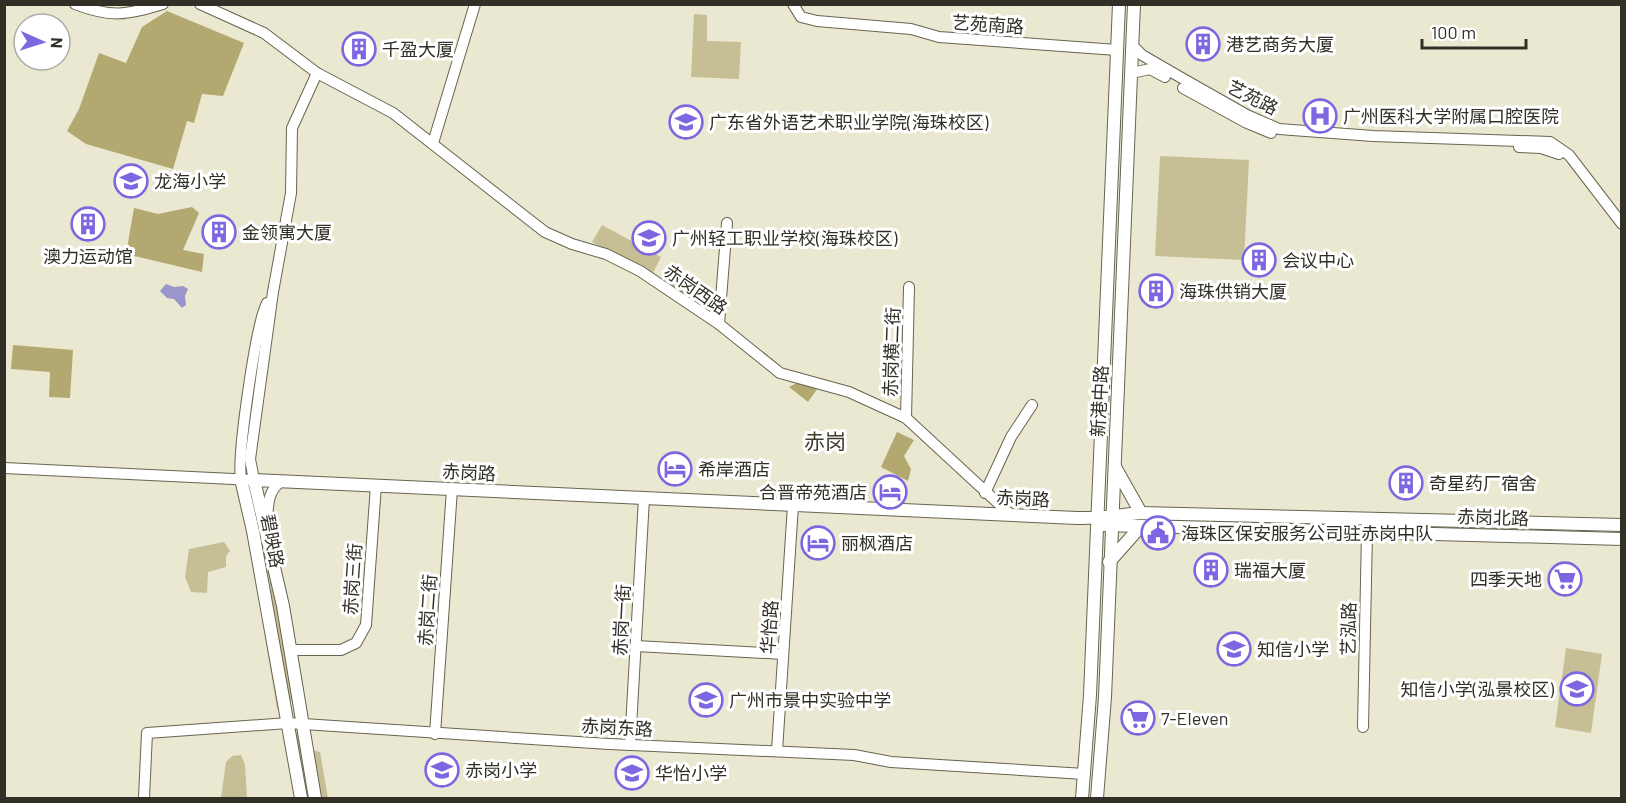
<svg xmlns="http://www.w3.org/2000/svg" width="1626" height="803" viewBox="0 0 1626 803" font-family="Barlow,'Noto Sans SC',sans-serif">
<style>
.green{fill:#c6bf96}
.forest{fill:#b3a86f}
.water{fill:#9a95ca}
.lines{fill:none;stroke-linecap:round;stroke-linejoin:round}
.minor-casing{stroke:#686450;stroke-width:12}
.major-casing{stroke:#686450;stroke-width:14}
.minor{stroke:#fff;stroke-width:10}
.major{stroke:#fff;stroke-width:12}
.labels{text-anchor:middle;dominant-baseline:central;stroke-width:6;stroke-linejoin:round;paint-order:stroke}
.street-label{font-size:18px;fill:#312f26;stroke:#fff}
.poi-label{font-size:18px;fill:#312f26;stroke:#fff;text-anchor:start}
.quarter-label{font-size:21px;fill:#403c2a;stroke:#fff}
</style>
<rect width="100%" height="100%" fill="#ebe8d1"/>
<g class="green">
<polygon points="694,14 707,15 707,41 741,42 739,79 691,77"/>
<polygon points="1160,156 1249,160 1244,260 1155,256"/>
<polygon points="602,225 661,257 652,275 592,242"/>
<polygon points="676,269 690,278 686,298 667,285"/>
<rect x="691" y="283" width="15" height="19"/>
<polygon points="224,542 230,551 226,556 226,567 208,572 207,593 191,592 185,577 189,549"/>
<polygon points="267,564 274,571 297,700 286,701"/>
<polygon points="269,629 284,708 277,709 264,630"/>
<polygon points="1566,648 1602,654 1591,733 1555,727"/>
<polygon points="302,731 313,798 304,798 293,733"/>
<polygon points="313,750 320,752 328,798 321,798"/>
<polygon points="241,755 245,765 247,798 221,798 226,762 232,756"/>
</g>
<g class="forest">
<polygon points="167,11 244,43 223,96 202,94 194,123 187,121 173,169 86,144 67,131 79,109 99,53 126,63 142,27"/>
<polygon points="192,207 199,213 183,250 204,254 202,272 126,254 134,208 158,214"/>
<polygon points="13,345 73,350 70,398 49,397 50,372 11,369"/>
<polygon points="801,381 820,385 808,402 789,387"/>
<polygon points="897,432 914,440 904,456 911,469 908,481 881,467"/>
</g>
<polygon class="water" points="166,284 174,287 183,286 188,289 185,296 186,305 182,308 174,299 167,298 160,291"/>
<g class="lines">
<defs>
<g id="minor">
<path d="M75,4C111,18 127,15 163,4"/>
<polyline points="200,4 264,33 317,73 393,113 545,232 572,244 606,254 640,271 719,324 780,373 849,392 906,418 1011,515"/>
<polyline points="793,4 801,17 817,21 911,29 939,37 1117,50"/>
<polyline points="1132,45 1142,55 1180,77 1247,115 1279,129 1373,136 1550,142 1569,155 1622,224"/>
<polyline points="1132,73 1150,69 1165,77"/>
<polyline points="1183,88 1247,123 1271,133"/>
<polyline points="433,143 475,4"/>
<polyline points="1519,147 1541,148 1559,154"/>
<polyline points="719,324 727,223"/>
<polyline points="906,418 909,287"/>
<polyline points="4,468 254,480 250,459 273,292 291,193 292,128 317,73"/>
<path d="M241,479C237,455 256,324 267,303"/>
<polyline points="985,493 1011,437 1032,405"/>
<path d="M267,526C268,509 266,491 282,481"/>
<polyline points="636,646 783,654"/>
<polyline points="291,650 341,650 356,643 366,625 376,485"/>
<polyline points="1363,727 1367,532"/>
<polyline points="435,734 452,489"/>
<polyline points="630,745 644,498"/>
<polyline points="777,751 793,505"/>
<polyline points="144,798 147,733 288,723 609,744 854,755 891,762 1085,774"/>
</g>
<g id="major">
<polyline points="1115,467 1141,513"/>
<polyline points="241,479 253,531 301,798"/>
<polyline points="1103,525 1622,539"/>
<polyline points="1109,562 1141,526"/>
<path d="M315,798L283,606L254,480L1077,518C1098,519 1119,515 1141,513L1622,525"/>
<polyline points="1082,798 1090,695 1119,4"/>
<polyline points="1097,798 1105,697 1134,4"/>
</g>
</defs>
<use href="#minor" class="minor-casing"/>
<use href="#major" class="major-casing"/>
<use href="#minor" class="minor"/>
<use href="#major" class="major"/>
</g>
<defs>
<symbol id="building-ring" viewBox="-11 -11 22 22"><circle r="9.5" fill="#fff" stroke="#7e66e1" stroke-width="1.5"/><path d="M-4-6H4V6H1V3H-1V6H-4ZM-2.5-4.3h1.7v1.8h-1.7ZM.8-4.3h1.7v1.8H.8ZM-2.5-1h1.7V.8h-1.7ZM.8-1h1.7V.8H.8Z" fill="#7e66e1"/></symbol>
<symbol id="hospital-ring" viewBox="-11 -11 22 22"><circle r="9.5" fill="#fff" stroke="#7e66e1" stroke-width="1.5"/><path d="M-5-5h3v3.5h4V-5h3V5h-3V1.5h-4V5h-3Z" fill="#7e66e1"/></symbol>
<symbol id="school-ring" viewBox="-11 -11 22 22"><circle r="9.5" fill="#fff" stroke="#7e66e1" stroke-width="1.5"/><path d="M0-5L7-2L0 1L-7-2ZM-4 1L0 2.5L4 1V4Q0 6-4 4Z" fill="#7e66e1"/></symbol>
<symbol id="hotel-ring" viewBox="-11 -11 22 22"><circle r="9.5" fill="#fff" stroke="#7e66e1" stroke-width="1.5"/><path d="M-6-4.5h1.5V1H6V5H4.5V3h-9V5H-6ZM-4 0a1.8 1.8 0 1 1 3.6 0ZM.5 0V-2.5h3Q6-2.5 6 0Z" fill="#7e66e1"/></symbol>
<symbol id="civic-ring" viewBox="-11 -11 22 22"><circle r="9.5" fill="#fff" stroke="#7e66e1" stroke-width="1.5"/><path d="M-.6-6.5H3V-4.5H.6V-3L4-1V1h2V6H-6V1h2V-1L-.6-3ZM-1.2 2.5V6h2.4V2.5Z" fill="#7e66e1"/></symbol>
<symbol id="supermarket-ring" viewBox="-11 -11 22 22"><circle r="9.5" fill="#fff" stroke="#7e66e1" stroke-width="1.5"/><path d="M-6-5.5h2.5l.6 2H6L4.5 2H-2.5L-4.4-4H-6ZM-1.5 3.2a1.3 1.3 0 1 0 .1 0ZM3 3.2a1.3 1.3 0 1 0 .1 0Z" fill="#7e66e1"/></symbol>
</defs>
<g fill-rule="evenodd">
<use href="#building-ring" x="1184" y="25" width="38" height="38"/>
<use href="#building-ring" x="340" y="30" width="38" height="38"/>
<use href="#hospital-ring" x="1301" y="97" width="38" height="38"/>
<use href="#school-ring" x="667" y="103" width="38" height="38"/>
<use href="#school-ring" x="112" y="162" width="38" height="38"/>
<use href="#building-ring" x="69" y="205" width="38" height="38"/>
<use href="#building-ring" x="200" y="213" width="38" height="38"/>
<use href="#school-ring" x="630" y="219" width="38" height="38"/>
<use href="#building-ring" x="1240" y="241" width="38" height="38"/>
<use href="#building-ring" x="1137" y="272" width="38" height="38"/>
<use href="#hotel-ring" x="656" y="450" width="38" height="38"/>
<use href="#building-ring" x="1387" y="464" width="38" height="38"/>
<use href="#hotel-ring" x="871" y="473" width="38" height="38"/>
<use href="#civic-ring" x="1139" y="514" width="38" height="38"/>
<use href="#hotel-ring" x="799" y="524" width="38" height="38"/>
<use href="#building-ring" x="1192" y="551" width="38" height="38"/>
<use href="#supermarket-ring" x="1546" y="560" width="38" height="38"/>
<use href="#school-ring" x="1215" y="630" width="38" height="38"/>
<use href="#school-ring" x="1558" y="670" width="38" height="38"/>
<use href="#school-ring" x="687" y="681" width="38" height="38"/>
<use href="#supermarket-ring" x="1119" y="699" width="38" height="38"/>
<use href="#school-ring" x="423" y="751" width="38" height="38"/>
<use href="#school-ring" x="613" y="754" width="38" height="38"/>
</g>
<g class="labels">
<g class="street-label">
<text transform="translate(988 24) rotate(4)">艺苑南路</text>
<text transform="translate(1253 97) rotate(27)">艺苑路</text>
<text transform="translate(696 289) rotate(35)">赤岗西路</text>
<text transform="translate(891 352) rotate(-88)">赤岗横二街</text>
<text transform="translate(1099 401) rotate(-87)">新港中路</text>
<text transform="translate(469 472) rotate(3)">赤岗路</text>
<text transform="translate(1023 498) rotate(3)">赤岗路</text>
<text transform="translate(1493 517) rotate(2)">赤岗北路</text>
<text transform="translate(273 541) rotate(79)">碧映路</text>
<text transform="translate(352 579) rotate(-86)">赤岗三街</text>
<text transform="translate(427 610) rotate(-86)">赤岗二街</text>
<text transform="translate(621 620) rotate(-87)">赤岗一街</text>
<text transform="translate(769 627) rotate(-86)">华怡路</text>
<text transform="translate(1348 629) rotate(-89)">艺泓路</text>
<text transform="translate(617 727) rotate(3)">赤岗东路</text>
</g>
<g class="poi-label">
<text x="1226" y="44">港艺商务大厦</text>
<text x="382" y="49">千盈大厦</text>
<text x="1343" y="116">广州医科大学附属口腔医院</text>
<text x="709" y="122">广东省外语艺术职业学院(海珠校区)</text>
<text x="154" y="181">龙海小学</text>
<text x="242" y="232">金领寓大厦</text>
<text x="672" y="238">广州轻工职业学校(海珠校区)</text>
<text x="88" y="256" text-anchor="middle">澳力运动馆</text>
<text x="1282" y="260">会议中心</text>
<text x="1179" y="291">海珠供销大厦</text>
<text x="698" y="469">希岸酒店</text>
<text x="1429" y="483">奇星药厂宿舍</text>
<text x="867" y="492" text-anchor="end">合晋帝苑酒店</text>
<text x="1181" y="533">海珠区保安服务公司驻赤岗中队</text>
<text x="841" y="543">丽枫酒店</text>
<text x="1234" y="570">瑞福大厦</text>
<text x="1542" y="579" text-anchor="end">四季天地</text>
<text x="1257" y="649">知信小学</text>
<text x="1554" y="689" text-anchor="end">知信小学(泓景校区)</text>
<text x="729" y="700">广州市景中实验中学</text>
<text x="1161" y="718">7-Eleven</text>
<text x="465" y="770">赤岗小学</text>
<text x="655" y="773">华怡小学</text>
</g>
<g class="quarter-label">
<text x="825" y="440">赤岗</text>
</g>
</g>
<rect width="1626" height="803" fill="none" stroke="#312f26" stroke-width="12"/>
<g transform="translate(42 42) rotate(93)"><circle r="28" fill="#ffffff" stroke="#adaca8" stroke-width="1.5"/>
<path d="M0-4.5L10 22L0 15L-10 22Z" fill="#7e66e1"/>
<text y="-9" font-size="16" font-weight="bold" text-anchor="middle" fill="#312f26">N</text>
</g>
<path d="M1422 39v9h104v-9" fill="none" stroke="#312f26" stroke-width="3"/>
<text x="1431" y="39" font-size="18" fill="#312f26" stroke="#ffffff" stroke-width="4.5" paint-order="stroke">100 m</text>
</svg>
